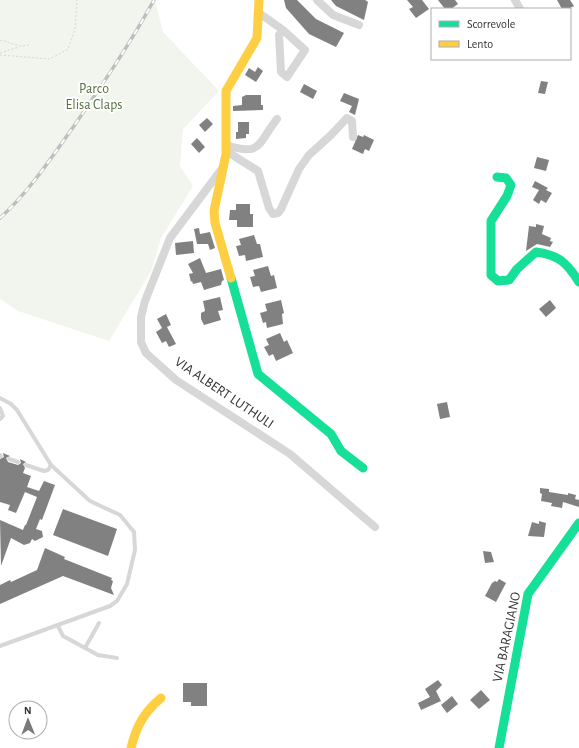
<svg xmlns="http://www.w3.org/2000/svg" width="579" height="748" viewBox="0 0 579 748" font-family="'Alegreya Sans',sans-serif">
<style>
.green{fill:#f1f5ed}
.building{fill:#818181}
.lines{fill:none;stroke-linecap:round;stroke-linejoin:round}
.path{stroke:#d6d6d6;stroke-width:1;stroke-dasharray:2 2;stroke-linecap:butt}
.lane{stroke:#d7d7d7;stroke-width:4}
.street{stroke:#d7d7d7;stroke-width:8}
.fast{stroke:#16e098;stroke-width:9}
.slow{stroke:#ffcf43;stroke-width:9}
.rail-casing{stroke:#bebebe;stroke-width:3.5}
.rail{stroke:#fff;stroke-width:2;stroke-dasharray:6;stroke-linecap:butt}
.labels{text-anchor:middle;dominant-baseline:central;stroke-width:4;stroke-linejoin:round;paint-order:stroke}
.park-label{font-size:14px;fill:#56703f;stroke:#fff}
.street-label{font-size:14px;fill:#333;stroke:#fff}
</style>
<rect width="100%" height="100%" fill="#fff"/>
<polygon class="green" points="0,0 155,0 163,32 219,91 183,129 180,166 193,186 161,238 151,271 109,341 18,311 0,299"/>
<g class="building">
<polygon points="284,0 297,0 316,19 344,33 336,47 309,34 286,8"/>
<polygon points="331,0 365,0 368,2 364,20 336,6"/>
<polygon points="407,0 422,0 429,9 416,18 409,9 413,7"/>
<polygon points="438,0 455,0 458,4 451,9 445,9"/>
<polygon points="557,0 570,0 574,6 568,9 562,9"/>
<polygon points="258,67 263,71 256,82 245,75 249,68 255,72"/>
<polygon points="541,81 548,82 545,94 538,93"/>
<polygon points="304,84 317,91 313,99 300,92"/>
<polygon points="344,93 359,99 355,115 349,112 352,106 340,101"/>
<polygon points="246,95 261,95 261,105 263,105 263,110 233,111 233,106 242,105 242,97"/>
<polygon points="207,118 213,124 205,132 199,125"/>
<polygon points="238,122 249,122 249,134 246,134 246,138 236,139 236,132 238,132"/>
<polygon points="358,135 363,137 364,135 374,140 369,151 365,149 363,154 352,149"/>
<polygon points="197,138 205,147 199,153 191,144"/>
<polygon points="537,157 549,160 546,171 534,168"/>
<polygon points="535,181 548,188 546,190 552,193 546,203 541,200 539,204 533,200 539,190 532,187"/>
<polygon points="236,204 250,204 250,214 253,214 253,227 237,227 237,220 229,220 230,210 236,210"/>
<polygon points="536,224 544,226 542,234 551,238 550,241 553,242 550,247 537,244 526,251 529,226 536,227"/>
<polygon points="199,228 200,234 210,232 215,248 210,250 208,244 197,244 194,229"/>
<polygon points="254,235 257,244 260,244 263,257 246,261 245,255 239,256 236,246 241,245 239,239"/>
<polygon points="193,241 194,253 176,255 175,243"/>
<polygon points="200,258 206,273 221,269 224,280 222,281 221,285 204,290 201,282 193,284 192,281 191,282 189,274 193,273 188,264"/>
<polygon points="268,266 271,276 274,275 277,288 261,292 259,286 253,287 250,277 255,276 253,270"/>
<polygon points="220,297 223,310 218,311 221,320 204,325 201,319 201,313 205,311 203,301"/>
<polygon points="281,300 284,313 282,314 283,324 267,328 266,322 263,323 260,313 267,311 265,304"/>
<polygon points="550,300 556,308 546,317 539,309"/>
<polygon points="166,314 171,325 167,327 176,344 169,347 166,341 162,343 156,332 162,328 157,319"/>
<polygon points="280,333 284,342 287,340 293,353 276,361 273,354 269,356 264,347 269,345 266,339"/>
<polygon points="447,402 450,417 440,419 437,404"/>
<polygon points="3,453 10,456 6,458 8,462 18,465 21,463 20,459 26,462 23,464 25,468 23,473 31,476 27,487 39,491 44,481 55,485 42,520 40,519 36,529 42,531 43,537 35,541 32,539 30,543 24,545 11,538 1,566 0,520 23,530 25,525 26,525 37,497 25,492 16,513 8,510 10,505 0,502 0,459 4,457"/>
<polygon points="540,488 549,489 549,492 568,495 568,493 576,495 575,499 579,500 579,507 563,502 562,508 551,506 552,503 541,501 542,494 540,493"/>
<polygon points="63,509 117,529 108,556 53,535"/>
<polygon points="539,521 546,523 544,537 528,536 532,522 539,524"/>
<polygon points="45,548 65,557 64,559 112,578 111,580 113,581 111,588 114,595 63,576 0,604 0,585 10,580 11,582 37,570"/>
<polygon points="483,551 491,552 494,562 485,563"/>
<polygon points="499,579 506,583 496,602 485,596 492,583 495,581 497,582"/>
<polygon points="438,680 442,685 436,691 441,701 421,710 418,703 430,697 425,689"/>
<polygon points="183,683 207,683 207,706 191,706 191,702 183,702"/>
<polygon points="481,690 490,700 479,709 470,700"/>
<polygon points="452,696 458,704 447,713 441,705"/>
</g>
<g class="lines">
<g class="path">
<polyline points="0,40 20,46 29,45"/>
<polyline points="0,53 19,47"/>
<polyline points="0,55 50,59 68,49 75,29 77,0"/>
</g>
<g class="lane">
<polyline points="0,398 11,404 17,410 51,465 90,501 120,515 134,532 135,550 127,584 117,601 110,606 0,646"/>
<polyline points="0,408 3,416 0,419"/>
<polyline points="0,455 1,456"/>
<polyline points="9,459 18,462"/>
<polyline points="26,465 44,471 48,470 51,465"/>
<polyline points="58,626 63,636 98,655 117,658"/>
<polyline points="85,648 99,623"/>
</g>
<g class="street">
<polyline points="317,0 333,15 359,25"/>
<polyline points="515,0 520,9"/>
<polyline points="259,13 283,30 305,50 287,77 281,72 279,35 283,30"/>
<path d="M226,145C262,157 258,143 277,119"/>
<polyline points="226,151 258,171 269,208 273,214 278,213 281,209 299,169 309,155 331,135 347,118 352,121 353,137"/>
<polyline points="221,170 170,238 145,301 141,317 141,342 146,353 176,380 290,454 375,527"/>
</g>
<g class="fast">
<path d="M497,177L506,178L511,185L507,196L491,221V275L498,281L509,280L517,269L536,252C559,255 567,263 579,282"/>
<polyline points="231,278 258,374 331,434 341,451 363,468"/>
<polyline points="499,748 528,594 579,523"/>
</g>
<g class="slow">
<polyline points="231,278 215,223 214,211 226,154 226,91 257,38 259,0"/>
<path d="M131,748C136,727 144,712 161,698"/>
</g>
<defs>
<path id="rail" d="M0,218C29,192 51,158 74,126C102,85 130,44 154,0"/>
</defs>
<use href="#rail" class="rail-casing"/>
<use href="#rail" class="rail"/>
</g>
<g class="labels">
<g class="park-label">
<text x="94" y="89">Parco<tspan x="94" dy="16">Elisa Claps</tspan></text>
</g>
<g class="street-label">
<text transform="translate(224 393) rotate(34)">VIA ALBERT LUTHULI</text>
<text transform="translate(507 637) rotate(-78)">VIA BARAGIANO</text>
</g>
</g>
<rect x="431" y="8" width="140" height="52" fill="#ffffff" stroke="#adadad"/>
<rect x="439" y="21" width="20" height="6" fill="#16e098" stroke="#adadad"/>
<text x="467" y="28" font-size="12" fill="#333333">Scorrevole</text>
<rect x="439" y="41" width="20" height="6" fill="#ffcf43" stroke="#adadad"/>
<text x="467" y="48" font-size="12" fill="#333333">Lento</text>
<g transform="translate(28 720) rotate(359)"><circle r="19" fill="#ffffff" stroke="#adadad"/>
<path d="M0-3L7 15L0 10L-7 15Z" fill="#7a7a7a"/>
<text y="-6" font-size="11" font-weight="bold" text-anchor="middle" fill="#333333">N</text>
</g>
</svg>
